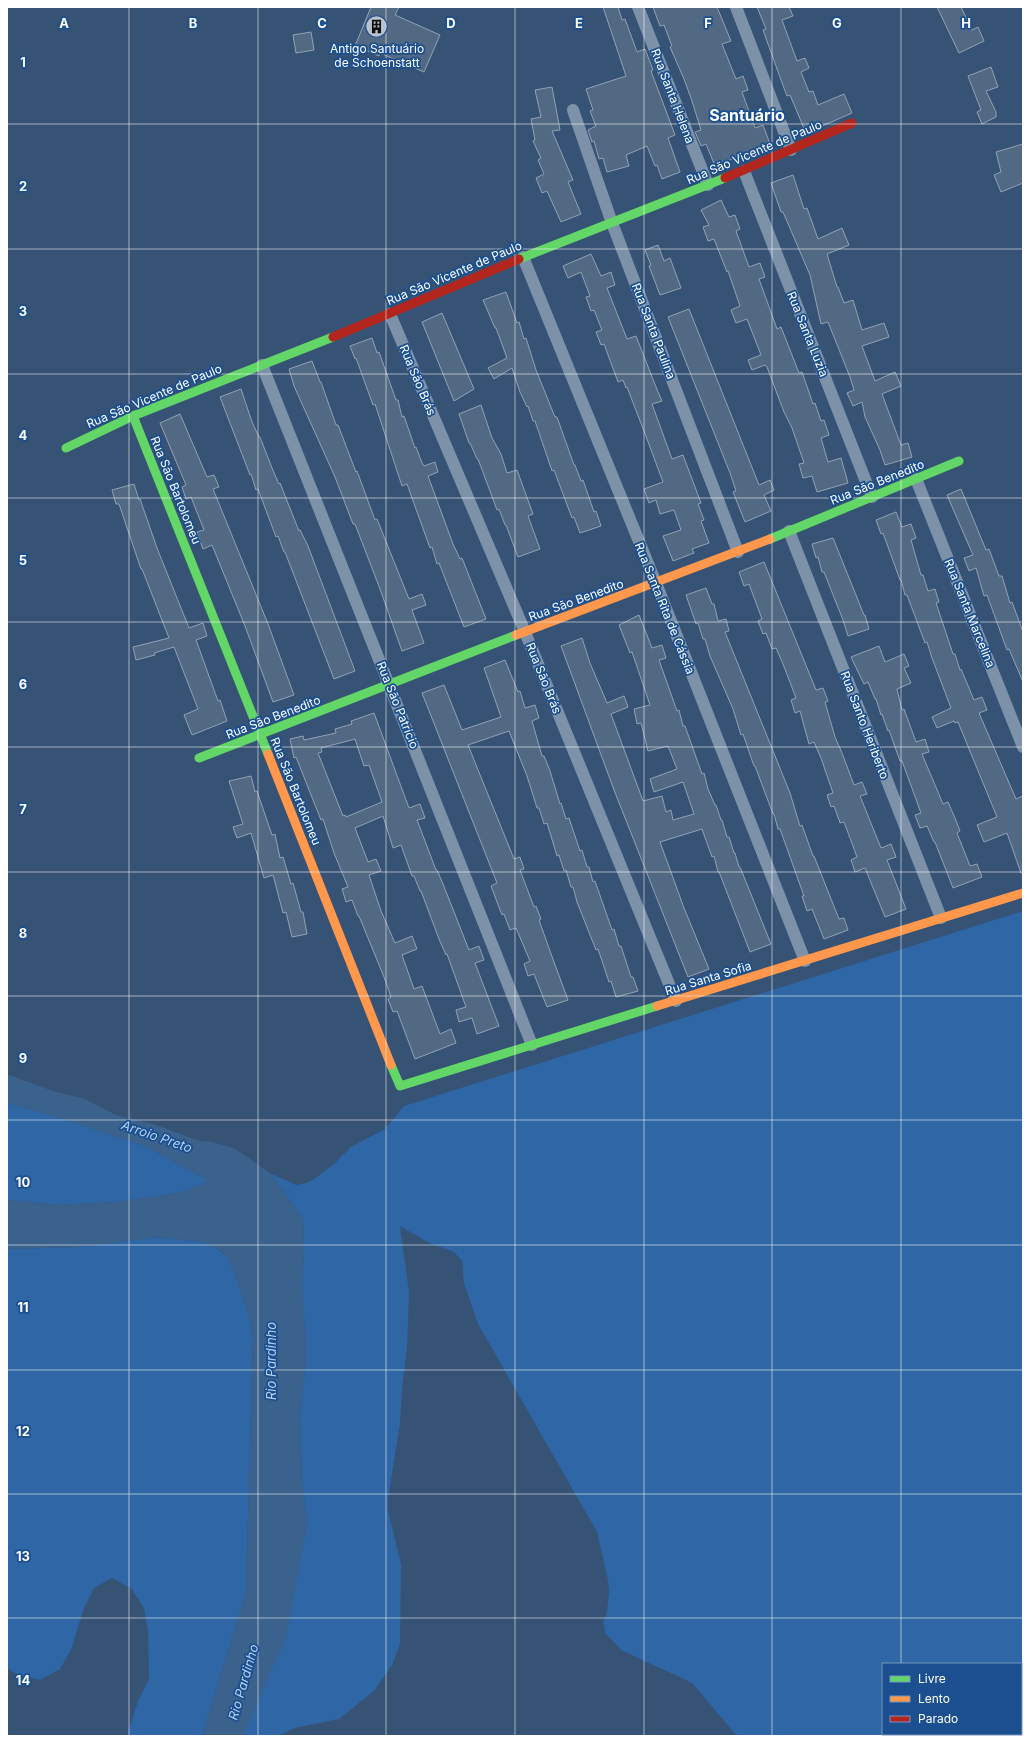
<svg xmlns="http://www.w3.org/2000/svg" width="1030" height="1743" viewBox="0 0 1030 1743" font-family="Inter,sans-serif">
<style>
.green{fill:#2f66a5;fill-rule:evenodd}
.water{fill:#3b618d}
.building{fill:#526984;stroke:#92a2b6;fill-rule:evenodd}
.lines{fill:none;stroke-linecap:round;stroke-linejoin:round}
.street{stroke:#7d92a8;stroke-width:12}
.fast{stroke:#63d668;stroke-width:9}
.slow{stroke:#ff974d;stroke-width:9}
.jam{stroke:#b3261e;stroke-width:9}
.grid{fill:none;stroke:#fff;stroke-width:1;stroke-opacity:0.55}
.labels{text-anchor:middle;dominant-baseline:central;stroke-width:3.5;stroke-linejoin:round;paint-order:stroke}
.poi-label{font-size:12px;fill:#fff;stroke:#1b4f8f}
.street-label{font-size:12px;fill:#fff;stroke:#1b4f8f}
.water-label{font-size:13px;font-style:italic;fill:#b5d3f5;stroke:#1b4f8f}
.district-label{font-size:16px;font-weight:bold;fill:#fff;stroke:#1b4f8f}
.grid-label{font-size:13px;text-anchor:middle;font-weight:bold;fill:#fff;stroke:#1b4f8f;stroke-width:3.5;stroke-linejoin:round;paint-order:stroke}
</style>
<rect width="100%" height="100%" fill="#365274"/>
<g class="green">
<path d="M1023,911V1736H737L692,1683L621,1650L606,1634L603,1623L607,1612L609,1591L608,1580L597,1532L478,1324L464,1283L462,1261L454,1252L429,1243L400,1226L409,1292L408,1324L407,1347L402,1389L400,1423L388,1500V1511L401,1564L400,1644L392,1665L374,1691L339,1719L295,1728L278,1736H243L307,1525L302,1481L300,1415L306,1360L302,1284L304,1250L303,1219L270,1173L296,1185L307,1183L317,1177L335,1163L351,1147L385,1129L404,1106ZM883,1664H1021V1734H883Z"/>
<polygon points="7,1103 54,1116 145,1146 206,1179 206,1183 180,1193 117,1202 58,1205 7,1200"/>
<polygon points="157,1237 204,1242 212,1245 226,1255 233,1268 248,1312 253,1337 246,1593 202,1736 127,1736 138,1701 149,1679 148,1631 144,1608 132,1589 112,1578 94,1588 84,1608 71,1650 60,1669 40,1680 18,1675 7,1668 7,1249 78,1247"/>
</g>
<polygon class="water" points="7,1074 53,1091 85,1099 116,1115 159,1126 200,1141 212,1142 234,1148 270,1173 303,1219 304,1250 302,1284 306,1339 306,1360 300,1415 302,1481 307,1525 286,1637 243,1736 202,1736 246,1593 253,1337 248,1312 233,1268 226,1255 222,1251 204,1242 157,1237 78,1247 7,1249 7,1200 58,1205 117,1202 180,1193 206,1183 206,1179 145,1146 54,1116 7,1103"/>
<g class="building">
<polygon points="371,7 399,7 395,15 440,35 424,72 380,53 379,56 355,46"/>
<polygon points="603,7 618,7 622,20 625,19 637,52 645,49 653,70 651,71 675,135 668,138 680,172 662,179 657,165 655,166 647,146 626,155 629,166 607,172 603,158 599,159 594,141 592,142 588,130 596,126 590,111 593,110 586,89 626,76"/>
<polygon points="653,7 717,7 731,41 722,44 736,79 743,76 748,90 742,92 755,128 763,125 770,144 715,166 706,144 701,146 695,132 701,130 692,101 684,79 670,47 672,46 664,25 660,26"/>
<polygon points="757,7 789,7 793,16 782,20 797,61 805,58 809,68 801,72 809,92 813,91 818,105 844,94 852,113 806,133 790,95 787,96 781,80 763,30 766,29"/>
<polygon points="937,7 961,7 972,30 978,27 984,41 959,53"/>
<polygon points="311,32 314,50 296,53 293,35"/>
<polygon points="991,67 998,87 986,91 996,112 996,117 982,124 977,112 981,110 968,76"/>
<polygon points="552,87 560,130 552,131 573,180 568,182 581,214 561,222 547,191 542,193 536,178 544,174 538,160 541,158 533,141 535,140 531,119 541,117 535,90"/>
<polygon points="1023,144 1023,183 1001,192 994,175 1001,172 996,152"/>
<polygon points="793,175 804,209 807,208 818,239 842,228 849,245 827,254 837,287 838,287 844,303 853,300 862,330 884,323 889,337 862,346 875,381 895,372 901,386 882,394 901,445 908,443 912,457 885,465 880,450 865,417 862,402 853,406 847,393 854,390 850,377 828,322 821,324 810,275 783,212 781,212 771,183"/>
<polygon points="721,200 729,217 735,215 740,229 736,231 749,267 760,263 765,277 759,279 777,329 781,327 799,373 802,372 813,404 815,403 821,421 824,420 829,435 821,438 828,462 841,458 848,483 817,492 812,476 803,478 799,464 804,463 792,428 784,412 767,367 765,365 752,370 748,360 761,355 747,319 736,323 731,310 740,306 728,271 727,272 714,239 708,241 703,227 709,225 701,210"/>
<polygon points="658,245 664,261 670,258 681,288 660,295 649,266 651,265 645,250"/>
<polygon points="591,254 601,276 611,272 615,285 607,288 627,339 636,336 658,392 662,401 652,404 672,459 683,455 701,503 698,504 704,520 701,521 709,543 692,549 694,553 673,561 663,536 681,530 674,510 660,514 656,500 649,503 644,489 663,482 647,439 627,387 626,388 623,380 618,382 604,344 601,345 596,332 602,330 594,310 591,311 586,297 590,296 581,272 568,278 563,266"/>
<polygon points="506,292 517,323 519,322 524,339 526,338 536,370 555,417 557,417 574,465 575,465 581,481 583,480 594,512 596,511 601,526 580,533 574,517 572,518 554,470 552,471 535,421 533,421 528,406 527,407 520,392 512,368 494,379 488,368 507,358 496,328 495,328 483,300"/>
<polygon points="689,309 759,485 770,480 774,490 764,495 771,511 745,522 733,492 736,491 730,473 668,317"/>
<polygon points="442,313 474,389 454,401 422,322"/>
<polygon points="372,338 377,353 379,352 396,400 398,400 402,417 404,416 415,448 416,447 422,463 424,466 435,462 438,472 428,476 453,544 460,559 462,558 486,619 464,627 439,563 437,564 432,547 430,548 407,484 402,486 375,404 373,405 356,358 355,359 350,346"/>
<polygon points="312,361 320,382 321,382 336,425 338,425 356,472 357,471 375,520 377,519 409,599 422,594 426,605 412,610 424,643 402,651 380,589 355,524 353,524 335,477 294,386 289,369"/>
<polygon points="241,389 252,422 259,437 260,437 272,468 279,484 280,483 299,531 300,530 308,546 355,671 334,679 285,552 284,552 278,536 276,537 258,489 256,490 251,474 250,475 220,397"/>
<polygon points="481,405 492,438 501,454 507,473 517,470 533,514 528,516 540,549 518,557 506,525 505,525 499,509 497,510 478,459 477,459 470,443 469,443 459,414"/>
<polygon points="180,414 207,477 214,475 219,487 213,489 268,624 294,695 273,702 245,626 212,545 203,549 197,532 204,530 191,497 186,499 182,487 186,485 160,423"/>
<polygon points="134,484 139,500 140,499 157,548 189,628 203,623 207,636 196,640 218,701 220,700 227,721 192,735 184,715 198,709 174,647 154,653 155,655 136,660 133,647 169,638 142,569 141,569 119,504 116,504 112,490"/>
<polygon points="961,489 986,550 989,549 999,576 1002,576 1010,603 1012,602 1023,632 1023,682 1009,649 1007,650 987,595 984,596 976,568 969,571 964,558 973,555 947,495"/>
<polygon points="896,512 902,527 911,524 916,538 911,540 921,575 923,575 928,591 935,589 939,602 936,603 953,654 955,654 960,670 961,669 974,700 982,697 987,710 979,713 1016,799 1023,796 1023,873 1021,873 1007,833 984,842 977,825 997,817 958,722 955,723 954,721 937,728 932,717 951,708 932,658 927,642 925,643 907,595 905,595 901,580 900,580 883,533 881,534 876,520"/>
<polygon points="833,538 864,615 865,615 869,629 848,636 843,620 824,572 822,572 818,557 816,558 812,544"/>
<polygon points="764,562 816,690 823,688 828,701 825,702 835,737 842,753 854,785 862,782 867,794 860,796 881,848 891,844 896,857 887,860 906,909 885,917 865,868 855,872 851,860 857,857 844,822 840,823 834,806 831,807 827,795 833,793 821,758 814,742 809,744 800,711 795,713 791,700 796,698 783,664 776,648 772,649 766,633 763,634 758,621 762,619 749,584 744,586 739,572"/>
<polygon points="706,588 712,604 714,604 718,621 726,619 729,631 725,632 790,793 800,826 802,825 813,856 814,856 839,919 844,918 848,930 824,939 812,909 807,911 802,896 804,896 780,829 778,829 774,814 773,814 755,766 754,766 743,734 741,735 733,709 710,656 705,639 703,639 698,623 696,624 686,595"/>
<polygon points="639,615 652,648 662,645 666,658 659,660 677,711 679,710 683,726 685,726 702,774 704,773 708,789 715,805 716,805 721,820 722,820 727,837 729,837 734,853 735,853 739,867 740,867 771,944 750,952 719,872 718,872 714,856 712,857 702,829 660,842 684,908 709,969 688,977 614,790 561,646 582,638 590,663 607,703 624,696 628,707 611,714 643,801 662,796 666,812 671,810 673,820 694,814 683,782 654,792 650,779 677,769 668,746 648,751 641,723 637,724 634,709 650,705 632,652 630,653 619,625"/>
<polygon points="879,646 885,662 904,654 909,666 904,668 911,683 897,689 902,710 904,709 916,742 925,739 929,752 922,754 943,804 948,802 955,818 960,831 957,833 970,866 977,864 982,877 953,888 935,842 934,842 927,826 920,828 915,815 921,813 902,761 900,761 889,730 888,731 882,714 881,715 876,699 875,699 868,682 864,684 851,657"/>
<polygon points="505,660 518,692 520,691 525,708 535,705 539,718 532,721 542,756 544,756 550,771 560,804 561,803 566,819 569,818 580,851 582,850 587,867 589,867 593,882 595,881 612,930 614,929 619,946 621,946 631,977 633,977 638,991 616,997 611,981 609,982 598,949 596,950 577,902 573,887 571,887 566,870 564,871 559,855 557,856 547,823 544,824 539,808 537,808 527,776 509,731 468,745 514,859 520,857 524,869 520,870 534,907 536,906 541,919 539,920 550,951 568,1000 547,1007 534,974 528,976 524,964 530,961 516,928 510,930 504,914 502,915 491,886 497,883 422,693 444,685 462,730 501,717 484,668"/>
<path d="M374,713L409,808L420,804L425,818L417,820L436,870H437L443,884L469,950L479,946L484,960L475,963L499,1026L477,1034L472,1018L459,1022L456,1010L466,1007L447,954L446,955L439,939L421,891H420L414,876H412L401,845L393,848L383,816L355,828L368,862L376,859L381,871L369,875L381,911L395,943L412,936L417,949L402,955L414,989L422,986L440,1034L451,1029L456,1043L415,1059L397,1011L393,1012L388,999L391,997L384,977L359,916H358L352,900L346,902L342,889L348,887L334,853L323,819L321,820L296,757L294,758L290,739L303,736L304,740L336,733L335,729L352,724L351,721ZM355,739L364,766L369,765L382,802L346,817L345,815L343,816L318,753L322,752L321,748Z"/>
<polygon points="251,776 255,792 257,791 272,835 275,834 280,858 283,857 291,884 293,883 301,912 303,912 307,934 292,937 286,912 283,913 273,875 264,878 251,833 237,838 233,827 243,824 229,781"/>
</g>
<g class="lines">
<g class="street">
<polyline points="638,7 708,185"/>
<polyline points="736,7 791,150"/>
<polyline points="573,110 612,223 738,552"/>
<polyline points="744,171 872,497"/>
<polyline points="523,257 656,583 805,961"/>
<polyline points="390,314 525,632 676,1001"/>
<polyline points="262,365 532,1045"/>
<polyline points="916,479 1023,747"/>
<polyline points="789,531 941,918"/>
</g>
<g class="fast">
<polyline points="519,259 725,178"/>
<polyline points="133,416 268,754"/>
<polyline points="66,448 133,416 333,337"/>
<polyline points="770,539 959,461"/>
<polyline points="199,758 516,635"/>
<polyline points="391,1065 400,1086 657,1006"/>
</g>
<g class="slow">
<polyline points="516,635 770,539"/>
<polyline points="268,754 391,1065"/>
<polyline points="657,1006 1023,893"/>
</g>
<g class="jam">
<polyline points="725,178 852,123"/>
<polyline points="333,337 519,259"/>
</g>
</g>
<path class="grid" d="M129,7V1736M258,7V1736M386,7V1736M515,7V1736M644,7V1736M772,7V1736M901,7V1664M7,124H1023M7,249H1023M7,374H1023M7,498H1023M7,622H1023M7,747H1023M7,872H1023M7,996H1023M7,1120H1023M7,1245H1023M7,1370H1023M7,1494H1023M7,1618H1023M901,1734V1736"/>
<defs>
<symbol id="building-disc" viewBox="-11 -11 22 22"><circle r="9.5" fill="#b9c2ce" stroke="#1b4f8f"/><path d="M-4-6H4V6H1V3H-1V6H-4ZM-2.5-4.3h1.7v1.8h-1.7ZM.8-4.3h1.7v1.8H.8ZM-2.5-1h1.7V.8h-1.7ZM.8-1h1.7V.8H.8Z" fill="#111"/></symbol>
</defs>
<g fill-rule="evenodd">
<use href="#building-disc" x="364" y="14" width="25" height="25"/>
</g>
<g class="labels">
<g class="poi-label">
<text x="377" y="48">Antigo Santuário<tspan x="377" dy="14">de Schoenstatt</tspan></text>
</g>
<g class="street-label">
<text transform="translate(673 96) rotate(69)">Rua Santa Helena</text>
<text transform="translate(754 152) rotate(-23)">Rua São Vicente de Paulo</text>
<text transform="translate(454 273) rotate(-23)">Rua São Vicente de Paulo</text>
<text transform="translate(654 331) rotate(69)">Rua Santa Paulina</text>
<text transform="translate(808 334) rotate(68)">Rua Santa Luzia</text>
<text transform="translate(418 380) rotate(67)">Rua São Brás</text>
<text transform="translate(154 396) rotate(-23)">Rua São Vicente de Paulo</text>
<text transform="translate(877 482) rotate(-22)">Rua São Benedito</text>
<text transform="translate(176 490) rotate(68)">Rua São Bartolomeu</text>
<text transform="translate(576 600) rotate(-20)">Rua São Benedito</text>
<text transform="translate(665 608) rotate(68)">Rua Santa Rita de Cássia</text>
<text transform="translate(970 613) rotate(68)">Rua Santa Marcelina</text>
<text transform="translate(544 678) rotate(68)">Rua São Brás</text>
<text transform="translate(398 705) rotate(68)">Rua São Patrício</text>
<text transform="translate(273 717) rotate(-21)">Rua São Benedito</text>
<text transform="translate(865 725) rotate(69)">Rua Santo Heriberto</text>
<text transform="translate(296 791) rotate(68)">Rua São Bartolomeu</text>
<text transform="translate(708 978) rotate(-17)">Rua Santa Sofia</text>
</g>
<g class="water-label">
<text transform="translate(157 1136) rotate(19)">Arroio Preto</text>
<text transform="translate(271 1361) rotate(-90)">Rio Pardinho</text>
<text transform="translate(243 1682) rotate(-74)">Rio Pardinho</text>
</g>
<g class="district-label">
<text x="747" y="115">Santuário</text>
</g>
</g>
<g class="grid-label">
<text x="64" y="28">A</text>
<text x="193" y="28">B</text>
<text x="322" y="28">C</text>
<text x="451" y="28">D</text>
<text x="579" y="28">E</text>
<text x="708" y="28">F</text>
<text x="837" y="28">G</text>
<text x="966" y="28">H</text>
<text x="23" y="67">1</text>
<text x="23" y="191">2</text>
<text x="23" y="316">3</text>
<text x="23" y="440">4</text>
<text x="23" y="565">5</text>
<text x="23" y="689">6</text>
<text x="23" y="814">7</text>
<text x="23" y="938">8</text>
<text x="23" y="1063">9</text>
<text x="23" y="1187">10</text>
<text x="23" y="1312">11</text>
<text x="23" y="1436">12</text>
<text x="23" y="1561">13</text>
<text x="23" y="1685">14</text>
</g>
<rect width="1030" height="1743" fill="none" stroke="#ffffff" stroke-width="16"/>
<rect x="882" y="1663" width="140" height="72" fill="#1b4f8f" stroke="#7695bc"/>
<rect x="890" y="1676" width="20" height="6" fill="#63d668" stroke="#7695bc"/>
<text x="918" y="1683" font-size="12" fill="#ffffff">Livre</text>
<rect x="890" y="1696" width="20" height="6" fill="#ff974d" stroke="#7695bc"/>
<text x="918" y="1703" font-size="12" fill="#ffffff">Lento</text>
<rect x="890" y="1716" width="20" height="6" fill="#b3261e" stroke="#7695bc"/>
<text x="918" y="1723" font-size="12" fill="#ffffff">Parado</text>
</svg>
